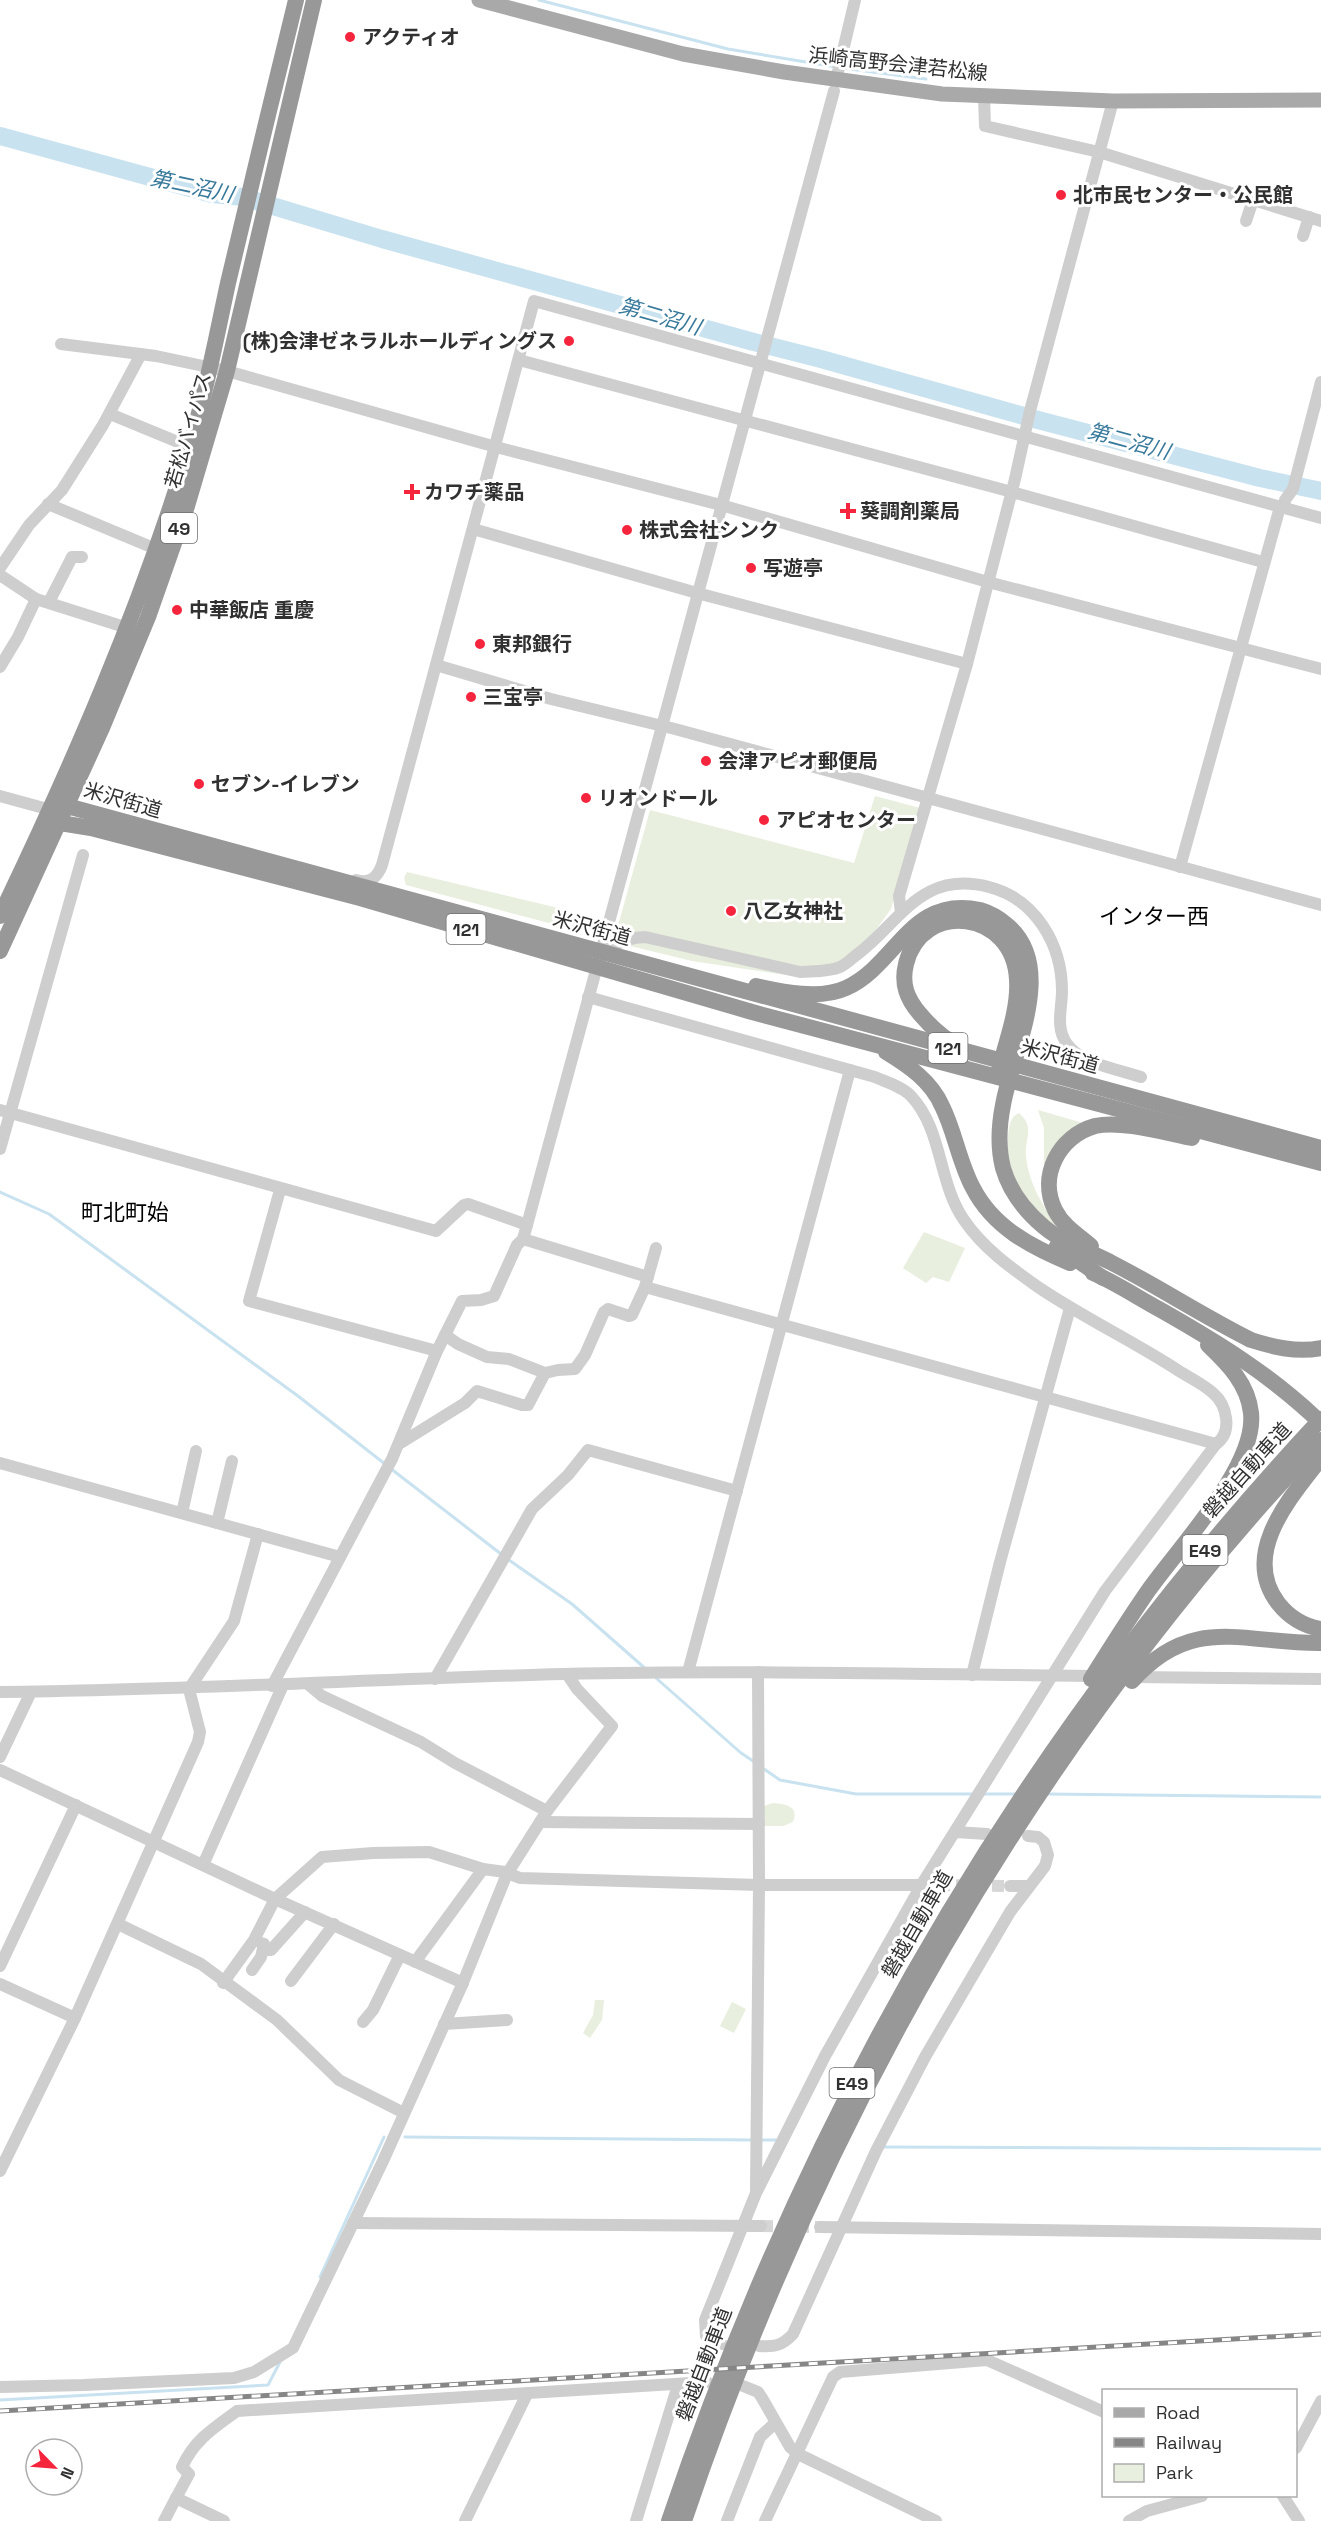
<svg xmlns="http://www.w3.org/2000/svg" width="1321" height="2521" viewBox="0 0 1321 2521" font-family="'Space Grotesk','Noto Sans JP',sans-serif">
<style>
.green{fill:#e8efde}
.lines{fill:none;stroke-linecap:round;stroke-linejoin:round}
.stream{stroke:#c9e2f0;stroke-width:3}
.river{stroke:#c9e2f0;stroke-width:18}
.minor-tunnel{stroke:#d6d6d6;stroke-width:12;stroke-dasharray:12 6;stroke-linecap:butt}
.minor{stroke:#cecece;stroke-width:12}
.major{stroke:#a9a9a9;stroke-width:15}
.highway{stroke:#989898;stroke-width:16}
.rail-casing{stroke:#868686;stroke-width:5}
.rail{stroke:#fff;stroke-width:3;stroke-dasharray:9;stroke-linecap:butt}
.poi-dot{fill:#f5253e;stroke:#fff;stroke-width:2}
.labels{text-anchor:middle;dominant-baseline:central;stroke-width:6;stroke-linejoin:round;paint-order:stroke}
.shield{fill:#fff;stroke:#6f6f6f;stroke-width:1.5}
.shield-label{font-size:18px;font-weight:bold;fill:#313131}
.poi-label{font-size:20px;font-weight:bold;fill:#313131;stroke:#fff;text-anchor:start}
.street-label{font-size:20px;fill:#313131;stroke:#fff}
.water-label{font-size:21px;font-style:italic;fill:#36799b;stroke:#fff}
.quarter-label{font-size:22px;fill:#000;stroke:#fff}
</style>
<rect width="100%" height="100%" fill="#fff"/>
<g class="green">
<polygon points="875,796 920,808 891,909 853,961 793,976 692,961 622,944 618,939 618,926 650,810 854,863"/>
<polygon points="407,872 575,912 586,919 585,923 576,929 560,926 406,885 404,878"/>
<polygon points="1038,1110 1083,1123 1044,1168 1044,1128"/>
<path d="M1019,1113C1036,1128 1024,1138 1026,1156C1027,1171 1034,1189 1041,1201C1047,1213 1055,1221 1060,1234C1026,1200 1003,1190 1008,1137C1009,1127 1009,1118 1019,1113Z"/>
<polygon points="924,1232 965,1248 949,1282 933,1277 926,1283 903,1268"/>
<path d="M773,1803C786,1804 799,1806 793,1822L783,1826H764V1806Z"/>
<polygon points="595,2000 604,2000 602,2020 590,2038 583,2033 593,2015"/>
<polygon points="732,2002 746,2009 734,2033 720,2026"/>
</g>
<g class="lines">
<g class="stream">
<polyline points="539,0 728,49 836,67"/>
<polyline points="842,68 926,79"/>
<polyline points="0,1192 49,1214 298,1396 385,1464"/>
<polyline points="390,1468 501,1554"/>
<polyline points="506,1558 572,1604 647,1670"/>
<polyline points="656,1678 741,1753 756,1763"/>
<polyline points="761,1767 780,1780 856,1794 974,1794"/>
<polyline points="984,1794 1016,1794"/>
<polyline points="1047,1794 1321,1797"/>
<polyline points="405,2137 753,2140"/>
<polyline points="760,2140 776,2140"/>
<polyline points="882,2147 1321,2149"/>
<polyline points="320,2277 384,2137"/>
<polyline points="0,2400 268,2385 280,2362"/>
</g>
<polyline class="river" points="0,136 212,194 243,197 382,239 750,341 821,359 1038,420 1260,478 1321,491"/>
<g class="minor-tunnel">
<polyline points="938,1885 1010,1886"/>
<polyline points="761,2226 820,2227"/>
</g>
<g class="minor">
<polyline points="836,80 855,0"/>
<polyline points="984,96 985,126 1099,152 1321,221"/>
<polyline points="1246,221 1253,200"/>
<polyline points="1303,236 1309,217"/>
<polyline points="61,344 156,356 227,371 496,447 721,505 988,582 1321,669"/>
<polyline points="519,360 1012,492 1263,562"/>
<polyline points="110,414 190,447"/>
<polyline points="48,504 156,549"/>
<polyline points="1284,508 1285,500 1293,489 1321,382"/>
<polyline points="473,529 697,593 967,664"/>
<polyline points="0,568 29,525 62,490 103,425 141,354"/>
<polyline points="0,575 36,599 134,630"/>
<polyline points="49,602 72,557 82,557"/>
<polyline points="436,665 551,699 675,729 1321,905"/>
<polyline points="0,667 18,637 36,599"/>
<polyline points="0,796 51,810"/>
<polyline points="1180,867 1280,507"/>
<path d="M356,880C370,884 377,878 382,865L534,301L1321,518"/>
<polyline points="901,913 899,896 967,664 1015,479 1030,411 1113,101"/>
<path d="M600,952C616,945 628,937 645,937L800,972C813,971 829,972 840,967C847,964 853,957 859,953C902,919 923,870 989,887C1036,899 1062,945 1062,991C1062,1008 1055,1028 1067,1044C1081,1064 1118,1069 1141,1077"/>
<path d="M588,997L875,1077C886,1082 903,1087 911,1096C943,1130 938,1183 964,1220C983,1248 1011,1268 1038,1287C1084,1318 1133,1341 1179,1371C1190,1378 1203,1384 1213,1393C1227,1405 1233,1432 1216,1444L1105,1591L922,1884L825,2056L756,2193L705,2320L706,2336L722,2344"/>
<polyline points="0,1110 436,1231 464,1205 468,1204 527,1225 834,91"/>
<polyline points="0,1149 83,855"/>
<polyline points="280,1190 249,1301 437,1351"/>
<polyline points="523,1239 648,1277"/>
<polyline points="645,1287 1216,1444"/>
<polyline points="445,1335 458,1344 487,1357 509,1359 545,1373"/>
<polyline points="399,1444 465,1403 477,1391 522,1405 528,1405 545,1373 558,1370 575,1369 585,1355 604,1312 608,1309 629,1316 632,1315 645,1287 656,1248"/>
<polyline points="0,1463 340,1557"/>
<polyline points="182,1513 196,1451"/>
<polyline points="217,1523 232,1461"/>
<polyline points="688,1672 850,1070"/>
<polyline points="972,1675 1000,1562 1070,1308"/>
<polyline points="1132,1677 1321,1679"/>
<polyline points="435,1679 532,1509 568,1475 588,1450 737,1491"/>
<polyline points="309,1685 322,1696 421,1742 455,1763 547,1811"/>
<polyline points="272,1686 392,1459 437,1351 462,1301 481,1300 494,1296 517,1245 523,1239 527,1225"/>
<path d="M0,1692C188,1690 375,1679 563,1674C742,1670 921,1674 1099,1676"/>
<polyline points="0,1757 31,1692"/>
<polyline points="0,1770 275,1899 463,1983"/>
<polyline points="540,1822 759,1824"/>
<polyline points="955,1832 987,1834"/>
<polyline points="203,1865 283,1685"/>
<polyline points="1010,1886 1029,1886"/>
<polyline points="118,1924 201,1964 277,2020 339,2080 404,2113"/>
<polyline points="264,1950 271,1950 305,1912"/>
<polyline points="415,1962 483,1869"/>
<polyline points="0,1966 76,1805"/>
<polyline points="252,1970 261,1957 264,1944 261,1943"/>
<polyline points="291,1981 334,1924"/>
<polyline points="223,1983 254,1940 275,1899 322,1857 373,1853 429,1852 483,1869 505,1872 520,1878 759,1885 938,1885"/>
<polyline points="0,1984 75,2018"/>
<polyline points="363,2022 373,2010 400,1955"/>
<polyline points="444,2024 507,2020"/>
<polyline points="0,2171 75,2018 198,1742 200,1732 189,1689 234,1621 258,1534"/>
<polyline points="756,2189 759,1885 758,1672"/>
<polyline points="353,2223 761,2226"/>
<polyline points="820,2227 1321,2234"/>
<path d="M759,2346C774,2347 782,2346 793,2334L876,2151L925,2057L1010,1912L1045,1866L1048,1855L1044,1842L1038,1837L1028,1836"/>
<polyline points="743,2386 758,2392 762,2398 790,2447 798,2454 936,2521"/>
<polyline points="0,2387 84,2385 234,2378 254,2372 293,2348 383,2161 462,1985 507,1874 547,1811 612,1726 577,1689 567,1674"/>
<polyline points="1296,2448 1321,2401"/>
<polyline points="1283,2496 1299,2521"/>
<polyline points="164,2521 176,2498"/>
<path d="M224,2521L176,2498L189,2474L182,2467C195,2439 214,2428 237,2411L707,2382"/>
<polyline points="465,2521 527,2394"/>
<polyline points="636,2521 678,2385"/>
<polyline points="727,2521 760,2437 775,2423"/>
<polyline points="765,2521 833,2377 840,2372 987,2360 1104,2412"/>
<polyline points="1129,2521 1147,2511 1202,2496"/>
</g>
<polyline class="major" points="479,0 683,54 784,72 942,94 1113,101 1321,100"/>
<g class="highway">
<polyline points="51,810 60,823 91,828 360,898 752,1012 1321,1163"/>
<polyline points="51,810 67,806 1321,1148"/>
<path d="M0,916C73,764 140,610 189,449C206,394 216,338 228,283C250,189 273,94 296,0"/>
<polyline points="0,951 102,728 148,617 187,506 227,371 314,0"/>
<path d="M756,986C783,992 820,1000 846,988C897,965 910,895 980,910C990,913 999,918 1007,925C1058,968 1012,1052 1003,1105C999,1125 998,1148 1003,1168C1010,1192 1025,1211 1044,1227C1063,1243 1089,1251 1112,1263C1159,1287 1203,1316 1251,1340C1273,1347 1297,1353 1321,1348"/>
<path d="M959,1046C944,1039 931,1027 920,1014C907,999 901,984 906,964C922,899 1014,910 1017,980C1019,1009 1006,1042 999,1070"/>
<path d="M886,1052C909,1066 931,1081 942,1106C955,1132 959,1162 973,1188C993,1227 1031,1247 1070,1263"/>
<polyline points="1057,1246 1103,1278"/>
<path d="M1091,1246C1078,1235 1063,1226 1055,1210C1038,1176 1059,1136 1095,1126C1121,1120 1166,1133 1192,1138"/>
<path d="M1093,1273C1116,1283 1137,1297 1159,1309C1219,1343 1271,1375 1321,1423"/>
<path d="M1321,1458C1291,1497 1240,1553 1278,1603C1289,1617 1303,1626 1321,1629"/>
<path d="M1091,1679C1109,1650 1128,1620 1148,1591C1178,1548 1257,1466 1251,1413C1248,1384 1228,1364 1208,1345"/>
<path d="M1132,1681C1193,1613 1244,1644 1321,1643"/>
<path d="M669,2521C809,2107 1022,1739 1321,1419"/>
<path d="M684,2521C819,2122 1031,1747 1321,1440"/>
</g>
<defs>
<polyline id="rail" points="0,2411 1321,2334"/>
</defs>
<use href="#rail" class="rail-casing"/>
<use href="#rail" class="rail"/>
</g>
<g class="poi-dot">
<circle cx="350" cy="37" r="6"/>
<circle cx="1061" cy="195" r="6"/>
<circle cx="569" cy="341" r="6"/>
<path d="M409 483h6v6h6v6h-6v6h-6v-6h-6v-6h6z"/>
<path d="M845 502h6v6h6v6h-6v6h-6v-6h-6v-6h6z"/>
<circle cx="627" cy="530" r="6"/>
<circle cx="751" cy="568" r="6"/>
<circle cx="177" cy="610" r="6"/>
<circle cx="480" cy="644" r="6"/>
<circle cx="471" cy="697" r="6"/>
<circle cx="706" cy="761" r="6"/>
<circle cx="199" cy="784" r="6"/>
<circle cx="586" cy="798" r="6"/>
<circle cx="764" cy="820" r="6"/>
<circle cx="731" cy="911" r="6"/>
</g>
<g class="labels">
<g class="shield">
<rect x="161" y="513" width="36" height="30" rx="4.5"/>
<rect x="446.5" y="914" width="39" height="30" rx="4.5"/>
<rect x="928.5" y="1033" width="39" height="30" rx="4.5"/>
<rect x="1182.5" y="1535" width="45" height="30" rx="4.5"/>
<rect x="829.5" y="2068" width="45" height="30" rx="4.5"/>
</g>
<g class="shield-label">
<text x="179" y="528">49</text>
<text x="466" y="929">121</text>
<text x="948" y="1048">121</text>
<text x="1205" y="1550">E49</text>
<text x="852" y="2083">E49</text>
</g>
<g class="poi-label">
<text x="362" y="37">アクティオ</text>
<text x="1073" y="195">北市民センター・公民館</text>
<text x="557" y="341" text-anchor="end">(株)会津ゼネラルホールディングス</text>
<text x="424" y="492">カワチ薬品</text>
<text x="860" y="511">葵調剤薬局</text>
<text x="639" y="530">株式会社シンク</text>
<text x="763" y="568">写遊亭</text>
<text x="189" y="610">中華飯店 重慶</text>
<text x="492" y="644">東邦銀行</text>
<text x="483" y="697">三宝亭</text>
<text x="718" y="761">会津アピオ郵便局</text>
<text x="211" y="784">セブン-イレブン</text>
<text x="598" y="798">リオンドール</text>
<text x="776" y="820">アピオセンター</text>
<text x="743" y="911">八乙女神社</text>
</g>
<g class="street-label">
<text transform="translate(898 64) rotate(6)">浜崎高野会津若松線</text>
<text transform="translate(188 430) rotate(-74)">若松バイパス</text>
<text transform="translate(123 800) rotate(16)">米沢街道</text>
<text transform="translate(592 928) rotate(15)">米沢街道</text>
<text transform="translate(1060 1056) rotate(15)">米沢街道</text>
<text transform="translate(1247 1470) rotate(-48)">磐越自動車道</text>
<text transform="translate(917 1924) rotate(-60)">磐越自動車道</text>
<text transform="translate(704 2364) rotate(-69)">磐越自動車道</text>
</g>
<g class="water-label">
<text transform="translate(192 186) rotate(12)">第二沼川</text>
<text transform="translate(660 316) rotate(16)">第二沼川</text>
<text transform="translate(1129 441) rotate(15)">第二沼川</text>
</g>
<g class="quarter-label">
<text x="1154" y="916">インター西</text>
<text x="125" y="1212">町北町始</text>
</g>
</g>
<rect x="1102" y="2389" width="195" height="108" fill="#ffffff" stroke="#adadad" stroke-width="1.5"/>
<rect x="1114" y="2408" width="30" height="9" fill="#a9a9a9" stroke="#adadad" stroke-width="1.5"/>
<text x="1156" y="2419" font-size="18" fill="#313131">Road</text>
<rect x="1114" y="2438" width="30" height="9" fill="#868686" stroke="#adadad" stroke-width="1.5"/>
<text x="1156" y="2449" font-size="18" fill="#313131">Railway</text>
<rect x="1114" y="2464" width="30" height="18" fill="#e8efde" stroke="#adadad" stroke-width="1.5"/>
<text x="1156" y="2479" font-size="18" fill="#313131">Park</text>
<g transform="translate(54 2467) rotate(115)"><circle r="28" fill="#ffffff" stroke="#adadad" stroke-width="1.5"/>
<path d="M0-4.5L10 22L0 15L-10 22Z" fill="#f5253e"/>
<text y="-9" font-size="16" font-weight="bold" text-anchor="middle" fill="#313131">N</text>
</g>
</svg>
